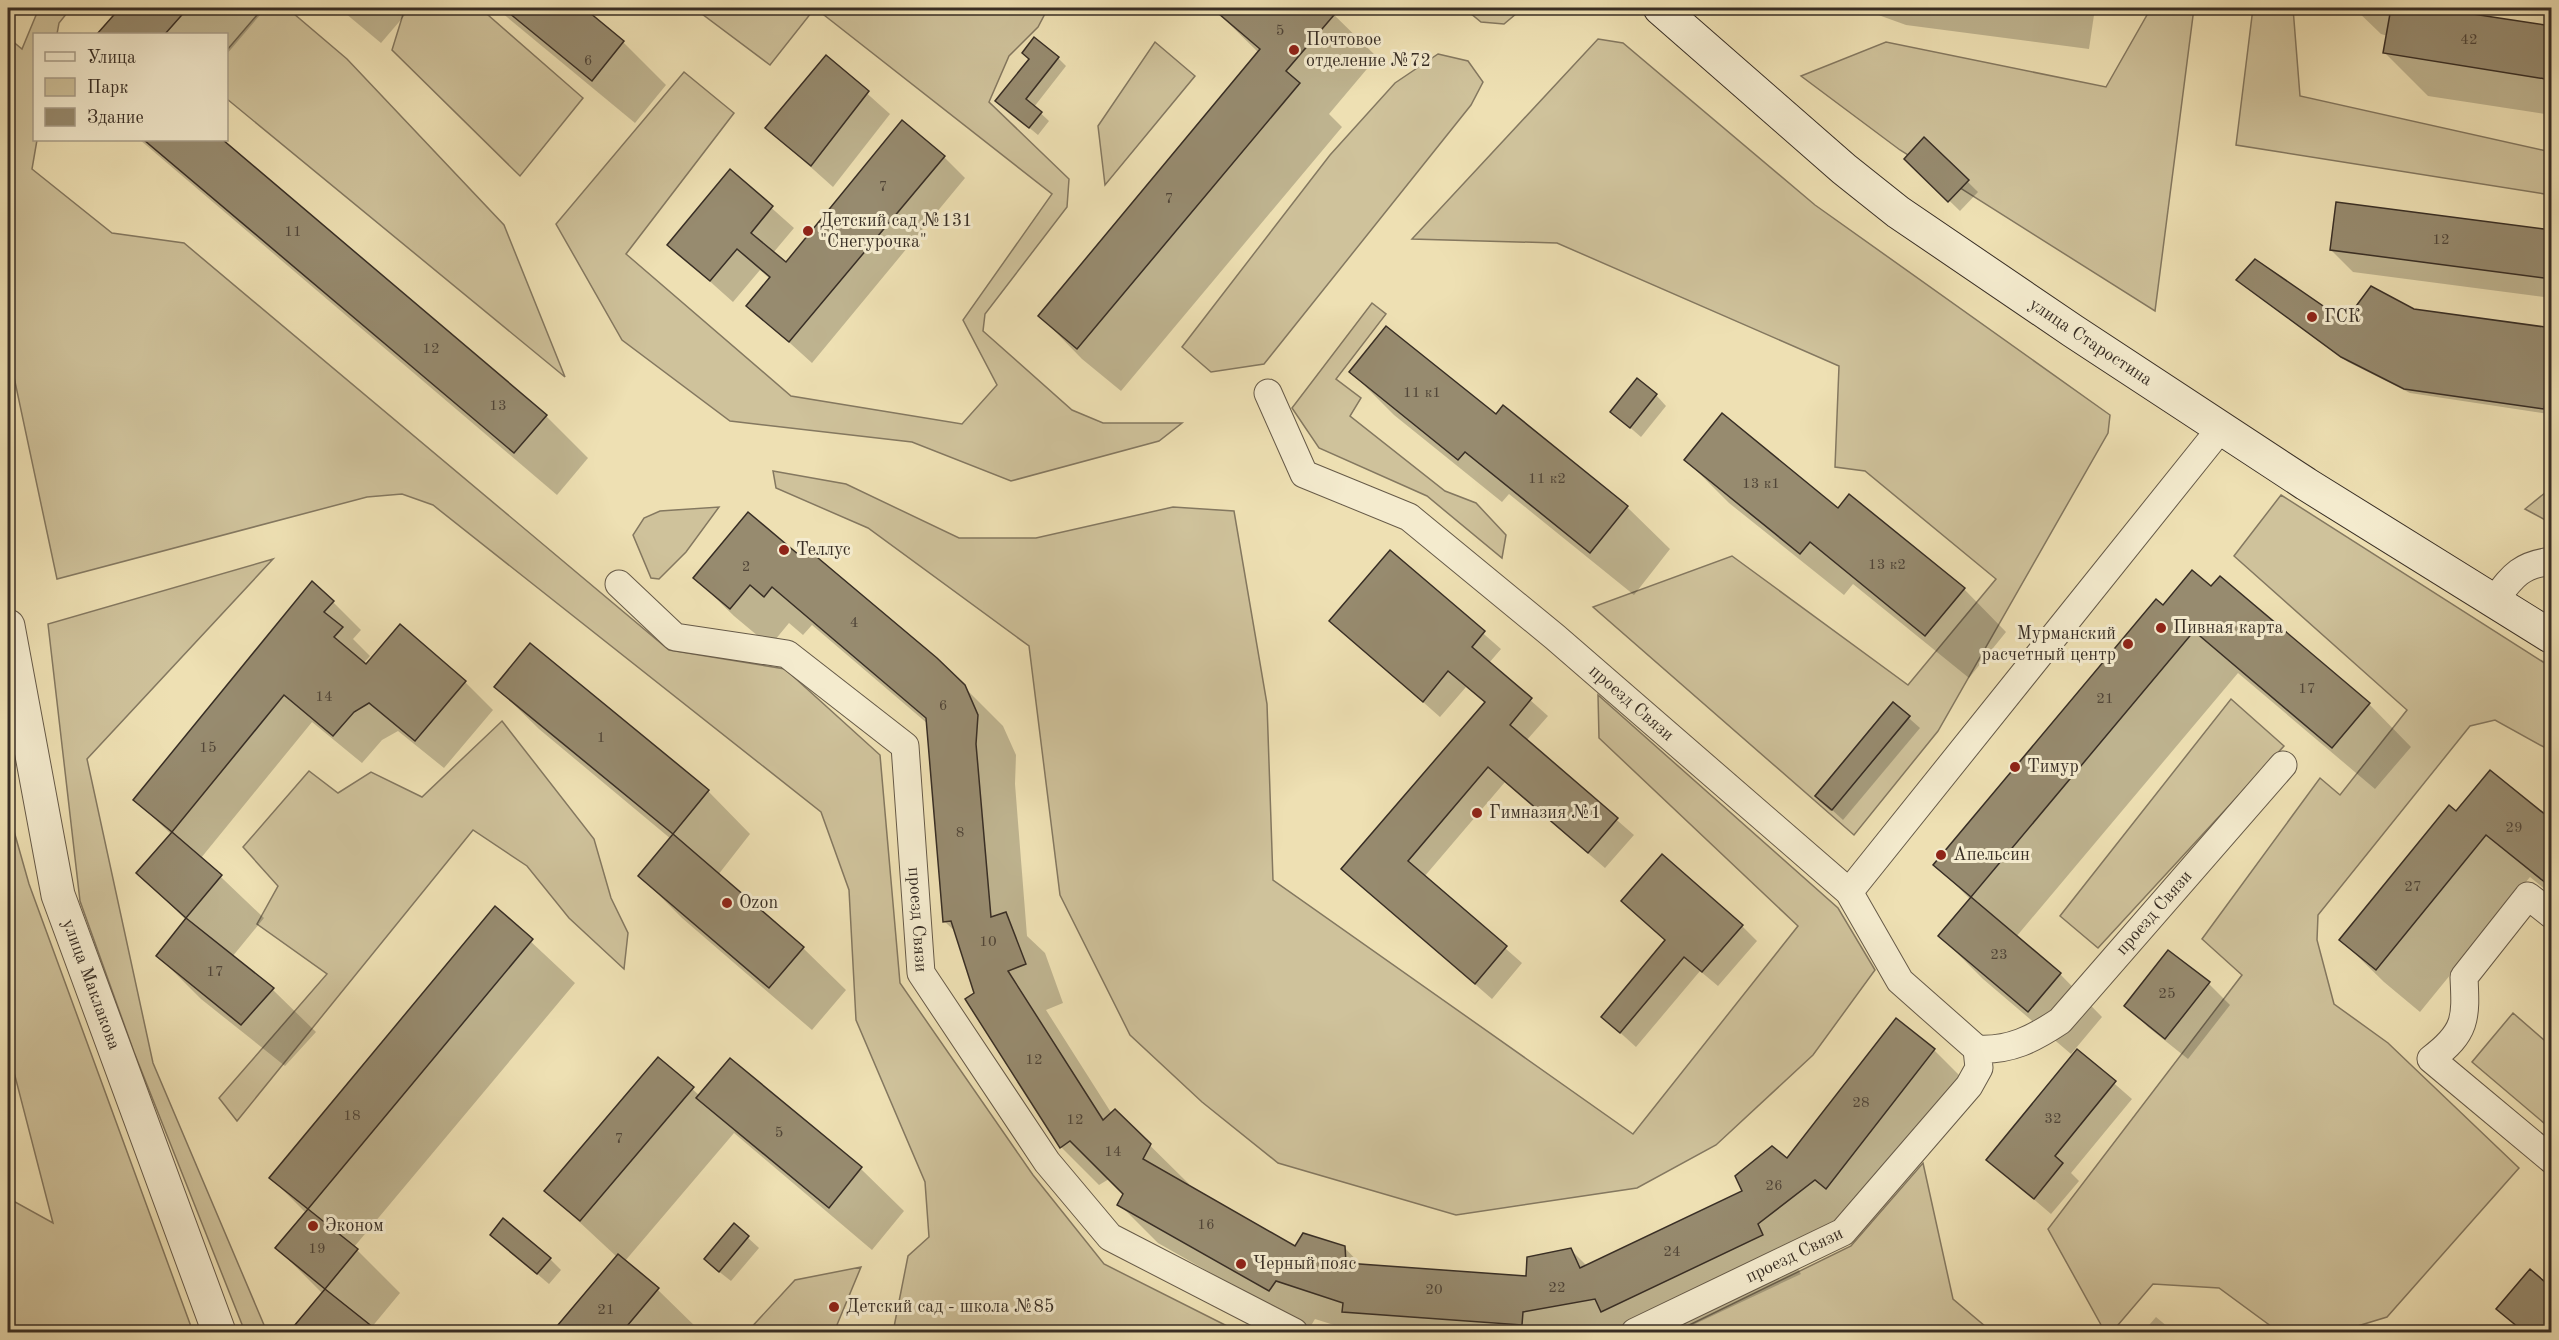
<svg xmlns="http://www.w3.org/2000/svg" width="2559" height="1340" viewBox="0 0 2559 1340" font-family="'Old Standard TT',serif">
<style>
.green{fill:#cfc29b;stroke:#847860;stroke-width:1.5;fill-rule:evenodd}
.shadow{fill:#0003}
.building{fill:#978b6f;stroke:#382e25;stroke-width:1.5}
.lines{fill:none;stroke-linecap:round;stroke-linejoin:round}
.minor-casing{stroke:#665a48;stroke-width:29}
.tertiary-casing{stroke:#665a48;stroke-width:35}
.secondary-casing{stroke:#382e25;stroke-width:35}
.minor{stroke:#f4ebce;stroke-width:27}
.tertiary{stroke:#f4ebce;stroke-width:33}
.secondary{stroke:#f4ebce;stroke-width:33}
.poi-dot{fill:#8f2418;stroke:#f4ebce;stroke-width:2}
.labels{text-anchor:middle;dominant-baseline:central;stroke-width:6;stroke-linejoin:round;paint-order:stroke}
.number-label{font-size:15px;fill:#504538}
.poi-label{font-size:18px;fill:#382e25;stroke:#f4ebce;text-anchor:start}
.street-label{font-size:18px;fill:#382e25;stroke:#f4ebce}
</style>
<rect width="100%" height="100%" fill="#eee0b3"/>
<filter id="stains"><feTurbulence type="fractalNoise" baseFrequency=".00333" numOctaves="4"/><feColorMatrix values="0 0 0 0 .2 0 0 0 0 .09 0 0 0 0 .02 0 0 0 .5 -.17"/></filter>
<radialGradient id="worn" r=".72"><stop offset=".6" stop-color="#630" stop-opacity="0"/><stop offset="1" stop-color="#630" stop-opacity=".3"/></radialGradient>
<g class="green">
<polygon points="39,8 71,8 59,23 57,34 34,34 34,140 37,140 32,169 112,233 184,243 669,650 785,669 880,755 900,983 1033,1175 1104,1264 1239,1332 893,1332 908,1256 929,1237 925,1182 856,1020 849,890 821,812 433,505 402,494 367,497 57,579 8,349 8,49 11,40 22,49"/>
<polygon points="263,8 287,8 347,59 504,225 565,377 227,99 227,50"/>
<polygon points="405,8 480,8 583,98 520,176 392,50"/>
<polygon points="694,8 1048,8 1038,27 1009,56 989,102 1069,179 1067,207 985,314 983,331 1072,410 1103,423 1182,423 1159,441 1011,481 912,442 730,421 622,340 556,224 684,72 734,113 626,254 791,396 962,424 997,385 963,320 1052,194 815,8 770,65"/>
<polygon points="1464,8 1523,8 1504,24 1481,22"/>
<polygon points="2151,8 2194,8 2155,311 1900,150 1801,76 1886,42 2106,87"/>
<polygon points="2253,8 2293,8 2300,96 2551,152 2551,195 2236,145"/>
<path d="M1598,39L1623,43L1815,205L2110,415L2108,433L1938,731L1854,835L1593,607L1732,556L1908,685L1996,579L1865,471L1835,467L1839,366L1557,243L1412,239ZM1893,702L1910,716L1831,810L1815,796Z"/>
<polygon points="1155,42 1195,76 1105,185 1098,126"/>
<polygon points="1438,54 1468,61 1483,82 1471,105 1264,364 1211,372 1182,347 1330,155 1395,83"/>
<polygon points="1372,303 1386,314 1336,379 1361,398 1350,416 1445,491 1476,503 1506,535 1502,558 1427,496 1319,448 1292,408"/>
<polygon points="773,471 846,484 959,538 1036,538 1173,507 1234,511 1267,704 1273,880 1633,1134 1798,926 1599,738 1598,695 1838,908 1875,970 1813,1055 1716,1145 1637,1188 1456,1215 1278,1163 1202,1102 1130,1035 1060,895 1029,646 868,528 776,488"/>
<polygon points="2551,488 2551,523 2525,509"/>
<polygon points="2281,495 2551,667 2551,751 2495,720 2470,726 2318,915 2317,940 2334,1004 2388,1043 2519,1168 2387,1317 2338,1332 2279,1332 2219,1288 2153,1284 2112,1332 2105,1332 2048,1229 2242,975 2202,939 2320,778 2340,795 2407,710 2234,556"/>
<polygon points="719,507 686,552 659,579 651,578 633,535 644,518 660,511"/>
<polygon points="273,559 87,759 153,1063 267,1332 245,1332 134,1052 80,901 48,624"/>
<polygon points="2231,699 2284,746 2098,948 2060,916"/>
<polygon points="502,721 594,839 611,898 628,933 624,969 569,918 527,866 473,830 237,1121 219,1098 327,974 257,924 278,886 243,847 309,771 338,793 371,772 422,797"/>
<polygon points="8,810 29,884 193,1332 8,1332 8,1198 53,1223 8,1049"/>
<polygon points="2513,1013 2551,1046 2551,1129 2472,1062"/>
<polygon points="1923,1163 1953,1299 1992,1332 1675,1332 1851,1246"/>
<polygon points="861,1267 834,1332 747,1332 795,1280"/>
</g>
<g class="shadow">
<polygon points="122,8 266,8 226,55 226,34 101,34"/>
<polygon points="339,8 411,8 381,43"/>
<polygon points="496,8 581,8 623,42 666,85 635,123"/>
<polygon points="1213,8 1327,8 1377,57 1329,114 1342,127 1121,391 1082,359 1040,316 1259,53"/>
<polygon points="1859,8 2095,8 2089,49 1906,25"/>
<polygon points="2354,8 2440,8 2440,10 2552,28 2552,115 2428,96 2385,53 2388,36 2381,34"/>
<polygon points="826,57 890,114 833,187 767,128"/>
<polygon points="1058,58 1066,66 1034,107 1049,121 1038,135 997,101"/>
<polygon points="1924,139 1978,192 1960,211 1906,159"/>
<polygon points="140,140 220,140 546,416 588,458 557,495"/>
<polygon points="944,157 965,178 812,363 748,305 770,279 760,270 733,302 669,245 730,171 794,228 773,253 787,264"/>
<polygon points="2552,232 2552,298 2353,272 2331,250"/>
<polygon points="2243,285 2345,323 2413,310 2552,329 2552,395 2549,414 2410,393 2348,362"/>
<polygon points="1351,372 1496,416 1627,507 1670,549 1634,595 1509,494 1502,502 1394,415"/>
<polygon points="1656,395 1666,406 1641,437 1612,412"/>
<polygon points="1686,460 1838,510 1964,589 2006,632 1969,678 1853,584 1844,595 1729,503"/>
<polygon points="1390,552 1501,649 1489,663 1548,716 1526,741 1634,835 1605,868 1505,782 1424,877 1522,963 1492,999 1343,869 1486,704 1466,687 1440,717 1331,621"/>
<polygon points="799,558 936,659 1003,726 1016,755 1015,784 1027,936 1045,953 1063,1003 1046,1010 1112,1114 1115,1111 1189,1184 1187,1186 1296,1248 1344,1247 1362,1266 1527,1278 1570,1249 1587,1266 1744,1192 1787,1160 1896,1020 1934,1050 1973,1089 1866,1226 1855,1218 1795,1263 1801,1274 1678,1332 1356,1332 1315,1319 1309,1329 1158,1243 1119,1204 1125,1194 1109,1179 1099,1185 1061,1147 976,994 957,933 944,921 928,724 812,625 803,635 789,623 770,646 734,616 695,578"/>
<polygon points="333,602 361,630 353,639 370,656 363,664 465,682 493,710 444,768 398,731 382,740 362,763 312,722 201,858 264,918 232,957 273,990 316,1032 285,1066 201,999 158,956 186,920 138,873 172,835 135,800"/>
<polygon points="2163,607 2369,704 2411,747 2375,789 2238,673 2016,937 2060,974 2102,1017 2071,1054 1983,979 1940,936 1971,900 1935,864"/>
<polygon points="496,687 708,791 750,834 718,875 803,948 846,990 812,1030 682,918 640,876 671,839 539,729"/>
<polygon points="1893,704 1920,728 1843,820 1817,796"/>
<polygon points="2456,813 2552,823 2552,895 2530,877 2420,1012 2384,982 2341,940"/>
<polygon points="1623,901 1742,926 1757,941 1718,986 1700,971 1636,1047 1603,1017 1666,941"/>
<polygon points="495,908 575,983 354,1247 400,1293 371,1328 376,1332 298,1332 295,1329 323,1294 277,1248 306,1213 271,1178"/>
<polygon points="2209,984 2230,1005 2188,1059 2148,1027 2126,1005"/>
<polygon points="2077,1051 2132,1099 2071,1173 2079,1181 2051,1214 1988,1160"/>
<polygon points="659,1059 700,1096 730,1060 861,1169 904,1211 872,1250 734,1133 625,1261 658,1290 701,1332 554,1332 617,1257 546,1191"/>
<polygon points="734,1225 759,1248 731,1281 717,1270"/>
<polygon points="503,1245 550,1259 561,1270 549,1284"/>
<polygon points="2552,1270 2552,1332 2522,1332 2498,1309 2542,1281"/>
<polygon points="2156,1317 2174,1332 2143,1332"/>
</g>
<g class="building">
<polygon points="120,8 188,8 165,34 97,34"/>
<polygon points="503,8 584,8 624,41 592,81"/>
<polygon points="1212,8 1340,8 1286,71 1300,83 1077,349 1038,316 1260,49"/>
<polygon points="2391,8 2433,8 2552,26 2552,80 2383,53"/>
<polygon points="1034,37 1059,57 1026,99 1042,112 1029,128 995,101 1029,59 1022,53"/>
<polygon points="826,55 869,91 811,166 765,128"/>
<polygon points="902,120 945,156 789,342 746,306 770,277 737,249 710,281 667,245 730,169 773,206 751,233 786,262"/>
<polygon points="1924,137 1969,180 1948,202 1904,159"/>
<polygon points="144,140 223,140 547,415 514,453"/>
<polygon points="2336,202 2552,230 2552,279 2330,250"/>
<polygon points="2255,259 2345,321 2371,286 2414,309 2552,328 2552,361 2544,409 2404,389 2341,357 2236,280"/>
<polygon points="1386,326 1496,414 1503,405 1628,506 1590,553 1465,452 1458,460 1349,372"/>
<polygon points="1637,378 1657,394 1630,428 1610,412"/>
<polygon points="1722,413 1838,508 1849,494 1965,588 1925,636 1810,542 1800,554 1684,460"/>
<polygon points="748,512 799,555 805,547 937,658 965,685 978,715 976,744 991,917 1006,912 1026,964 1008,971 1103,1120 1115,1109 1151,1144 1143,1159 1295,1246 1303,1233 1345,1246 1346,1263 1526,1276 1527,1257 1571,1248 1580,1268 1742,1191 1735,1176 1772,1146 1787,1158 1896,1018 1935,1049 1826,1189 1815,1180 1758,1224 1763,1235 1601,1312 1595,1299 1523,1312 1522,1325 1342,1312 1343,1303 1276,1281 1269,1291 1117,1205 1123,1194 1070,1141 1060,1148 965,999 974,993 951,921 943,922 926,718 772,587 764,597 750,585 730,609 693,578"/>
<polygon points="1390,550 1485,631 1472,647 1532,698 1510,725 1618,818 1588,853 1488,767 1408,861 1507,946 1475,984 1341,869 1485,702 1448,671 1423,702 1329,621"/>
<polygon points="2192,570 2211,586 2220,576 2370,703 2332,748 2194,631 1971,897 1933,865 2156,599 2163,605"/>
<polygon points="312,581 334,601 324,612 343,627 334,637 366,664 400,624 466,681 415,741 369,703 354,712 333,736 284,695 172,832 133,800"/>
<polygon points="530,643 709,790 673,834 494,687"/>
<polygon points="1893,702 1910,716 1832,810 1815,796"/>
<polygon points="2490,770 2552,820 2552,888 2486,835 2376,970 2339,940 2449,805 2456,811"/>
<polygon points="172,832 222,875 186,918 136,873"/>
<polygon points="673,834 804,947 769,988 638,876"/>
<polygon points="1662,854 1743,925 1702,972 1684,957 1620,1033 1601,1017 1665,940 1621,901"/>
<polygon points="1971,897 2061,973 2028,1012 1938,936"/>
<polygon points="495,906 533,939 308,1209 269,1178"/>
<polygon points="186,918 274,988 241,1025 156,956"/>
<polygon points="2168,950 2210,982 2165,1039 2124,1006"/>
<polygon points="2077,1049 2116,1081 2055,1156 2063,1163 2034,1199 1986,1160"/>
<polygon points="658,1057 694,1087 580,1221 544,1191"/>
<polygon points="730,1058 862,1167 829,1208 696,1098"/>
<polygon points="308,1209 358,1249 325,1289 275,1248"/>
<polygon points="503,1218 551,1258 537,1274 490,1235"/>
<polygon points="734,1223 749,1236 719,1272 704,1259"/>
<polygon points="618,1254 659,1288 622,1332 552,1332"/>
<polygon points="2530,1269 2552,1288 2552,1332 2524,1332 2496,1309"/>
<polygon points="325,1289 379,1332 289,1332"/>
</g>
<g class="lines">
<defs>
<g id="minor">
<path id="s1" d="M1268,393L1304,474L1409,517L1555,637L1849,892L1900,981L1977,1049"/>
<path id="s2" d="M619,584L675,637L787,654L905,746L921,973L1047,1162L1110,1237L1294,1332"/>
<path d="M2494,601C2512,577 2519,565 2552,561"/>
<polyline points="1849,892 2221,428"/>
<path d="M2552,915L2528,896L2464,977C2466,1018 2467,1032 2431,1059L2552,1160"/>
<path id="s3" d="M1635,1332L1843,1232L1969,1086L1979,1068L1977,1049C2010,1051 2033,1039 2060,1021L2283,765"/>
</g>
<g id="tertiary">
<path id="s4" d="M8,626L58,895L219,1332"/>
</g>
<g id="secondary">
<path id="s5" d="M1660,8L1844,169L1898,212L2073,331L2306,484L2552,637"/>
</g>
</defs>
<use href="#minor" class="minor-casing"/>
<use href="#tertiary" class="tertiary-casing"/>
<use href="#secondary" class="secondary-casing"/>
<use href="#minor" class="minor"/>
<use href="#tertiary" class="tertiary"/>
<use href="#secondary" class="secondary"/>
</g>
<g class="poi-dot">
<circle cx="1294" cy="50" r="6"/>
<circle cx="808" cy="231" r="6"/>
<circle cx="2312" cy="317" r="6"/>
<circle cx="784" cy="550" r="6"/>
<circle cx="2161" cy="628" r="6"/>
<circle cx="2128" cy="644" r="6"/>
<circle cx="2015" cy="767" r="6"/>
<circle cx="1477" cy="813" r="6"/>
<circle cx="1941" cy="855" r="6"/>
<circle cx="727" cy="903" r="6"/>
<circle cx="313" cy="1226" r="6"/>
<circle cx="1241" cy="1264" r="6"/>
<circle cx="834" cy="1307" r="6"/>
</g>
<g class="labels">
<g class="number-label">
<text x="1280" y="31">5</text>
<text x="2469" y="40">42</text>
<text x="588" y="61">6</text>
<text x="883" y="187">7</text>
<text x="1169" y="199">7</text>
<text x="293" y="232">11</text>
<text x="2441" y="240">12</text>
<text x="431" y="349">12</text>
<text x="1422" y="393">11 к1</text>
<text x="498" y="406">13</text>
<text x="1547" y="479">11 к2</text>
<text x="1761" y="484">13 к1</text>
<text x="1887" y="565">13 к2</text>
<text x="746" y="567">2</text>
<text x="854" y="623">4</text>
<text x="2307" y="689">17</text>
<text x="324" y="697">14</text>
<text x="2105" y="699">21</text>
<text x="943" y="706">6</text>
<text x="601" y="738">1</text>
<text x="208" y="748">15</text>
<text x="2514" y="828">29</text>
<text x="960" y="833">8</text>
<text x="2413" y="887">27</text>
<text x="988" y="942">10</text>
<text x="1999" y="955">23</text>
<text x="215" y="972">17</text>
<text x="2167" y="994">25</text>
<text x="1034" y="1060">12</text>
<text x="1861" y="1103">28</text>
<text x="352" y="1116">18</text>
<text x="2053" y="1119">32</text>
<text x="1075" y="1120">12</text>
<text x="779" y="1133">5</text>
<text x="619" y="1139">7</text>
<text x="1113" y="1152">14</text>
<text x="1774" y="1186">26</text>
<text x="1206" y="1225">16</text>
<text x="317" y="1249">19</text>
<text x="1672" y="1252">24</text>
<text x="1557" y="1288">22</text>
<text x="1434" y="1290">20</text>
<text x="606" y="1310">21</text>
</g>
<g class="poi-label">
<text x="1306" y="40">Почтовое<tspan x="1306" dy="21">отделение №72</tspan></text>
<text x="820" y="221">Детский сад №131<tspan x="820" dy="21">"Снегурочка"</tspan></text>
<text x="2324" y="317">ГСК</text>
<text x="796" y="550">Теллус</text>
<text x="2173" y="628">Пивная карта</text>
<text x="2116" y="634" text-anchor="end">Мурманский<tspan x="2116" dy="21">расчетный центр</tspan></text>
<text x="2027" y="767">Тимур</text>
<text x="1489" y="813">Гимназия №1</text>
<text x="1953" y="855">Апельсин</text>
<text x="739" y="903">Ozon</text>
<text x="325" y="1226">Эконом</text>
<text x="1253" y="1264">Черный пояс</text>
<text x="846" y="1307">Детский сад - школа №85</text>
</g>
<g class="street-label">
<text stroke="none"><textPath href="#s5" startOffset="546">улица Старостина</textPath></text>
<text stroke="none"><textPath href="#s1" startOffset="492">проезд Связи</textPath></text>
<text stroke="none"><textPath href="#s3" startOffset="696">проезд Связи</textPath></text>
<text stroke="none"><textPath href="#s2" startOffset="514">проезд Связи</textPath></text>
<text stroke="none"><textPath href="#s4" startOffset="369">улица Маклакова</textPath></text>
<text stroke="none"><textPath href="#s3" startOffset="177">проезд Связи</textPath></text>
</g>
</g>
<rect width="2559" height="1340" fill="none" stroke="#eee0b3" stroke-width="30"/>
<rect x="9" y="9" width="2541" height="1322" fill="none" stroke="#382e25" stroke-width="3"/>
<rect x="15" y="15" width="2529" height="1310" fill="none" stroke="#382e25" stroke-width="1.5"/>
<rect x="33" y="33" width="195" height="108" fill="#f4ebce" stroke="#a99f8a" stroke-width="1.5"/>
<rect x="45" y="52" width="30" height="9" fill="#f4ebce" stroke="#a99f8a" stroke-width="1.5"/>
<text x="87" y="63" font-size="18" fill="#382e25">Улица</text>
<rect x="45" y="78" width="30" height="18" fill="#cfc29b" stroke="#a99f8a" stroke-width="1.5"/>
<text x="87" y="93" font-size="18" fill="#382e25">Парк</text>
<rect x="45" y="108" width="30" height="18" fill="#978b6f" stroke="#a99f8a" stroke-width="1.5"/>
<text x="87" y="123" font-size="18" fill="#382e25">Здание</text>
<rect width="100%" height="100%" filter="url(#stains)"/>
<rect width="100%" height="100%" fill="url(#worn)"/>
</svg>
